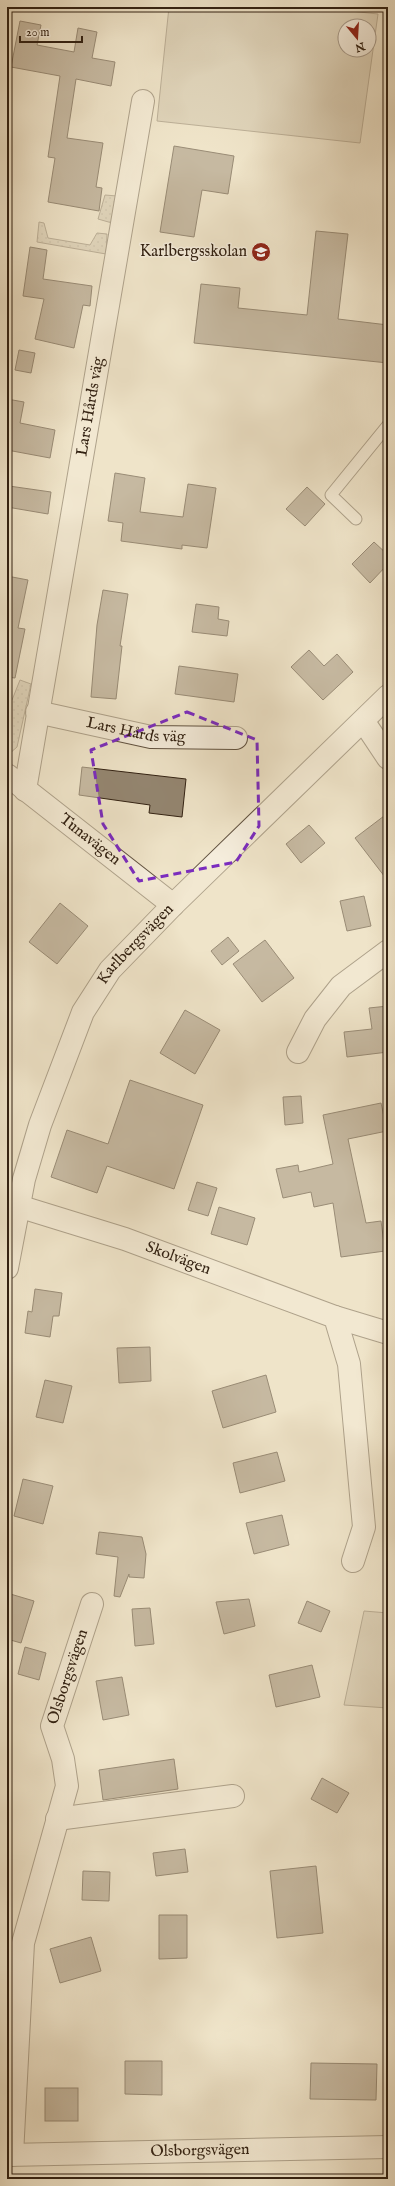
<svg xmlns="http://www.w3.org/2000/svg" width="395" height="2186" viewBox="0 0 395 2186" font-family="'IM FELL English',serif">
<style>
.grass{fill:url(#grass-dots);stroke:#80725e}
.park{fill:#cfc3aa;stroke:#80725e;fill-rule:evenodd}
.building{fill:#948671;stroke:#322112}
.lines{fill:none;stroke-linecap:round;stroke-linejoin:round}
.service-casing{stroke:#615240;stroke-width:13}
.minor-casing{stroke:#615240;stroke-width:24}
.tertiary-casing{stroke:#615240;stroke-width:24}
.service{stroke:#f5eddc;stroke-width:11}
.minor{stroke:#f5eddc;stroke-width:22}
.tertiary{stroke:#f5eddc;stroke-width:22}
.marked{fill:none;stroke:#7b2cbf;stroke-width:3;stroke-dasharray:8 5;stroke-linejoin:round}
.labels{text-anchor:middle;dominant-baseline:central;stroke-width:3;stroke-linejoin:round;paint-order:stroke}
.poi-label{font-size:16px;fill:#322112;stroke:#f5eddc;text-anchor:end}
.street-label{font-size:16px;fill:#322112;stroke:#f5eddc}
</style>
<defs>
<pattern id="grass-dots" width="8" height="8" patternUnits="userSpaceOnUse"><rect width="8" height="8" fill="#cfc3aa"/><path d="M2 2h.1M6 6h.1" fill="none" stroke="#b2a791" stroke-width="1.8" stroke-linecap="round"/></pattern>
</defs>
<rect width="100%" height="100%" fill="#efe4c9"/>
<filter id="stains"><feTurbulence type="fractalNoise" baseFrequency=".005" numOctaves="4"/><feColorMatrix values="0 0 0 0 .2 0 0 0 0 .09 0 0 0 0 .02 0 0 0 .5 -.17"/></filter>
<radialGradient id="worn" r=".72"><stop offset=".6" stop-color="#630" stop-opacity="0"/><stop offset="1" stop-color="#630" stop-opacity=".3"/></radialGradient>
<g class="grass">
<polygon points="105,195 117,196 112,223 98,219"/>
<polygon points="39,222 44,223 48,238 90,245 97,233 107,234 106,254 37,242"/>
<polygon points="20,680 31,684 17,747 8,755 7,699 12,700"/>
</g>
<g class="park">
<path d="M169,7H313L378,14L360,143L157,121ZM345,26H369V50H345Z"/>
<polygon points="364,1611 388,1613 388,1708 344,1705"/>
</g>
<g class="building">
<polygon points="20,21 41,25 37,45 74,52 78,28 97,32 92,58 115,62 111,86 76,79 67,138 103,143 96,187 102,188 99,211 48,202 55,158 48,157 60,76 11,67"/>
<polygon points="174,146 234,156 228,194 202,190 194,237 160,232"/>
<polygon points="316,231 348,234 338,319 388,325 388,363 194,343 201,284 240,288 238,308 307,315"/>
<polygon points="30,247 47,250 43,279 92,286 90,306 83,305 74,348 35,339 44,299 23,296"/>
<polygon points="19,350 35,353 31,373 15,370"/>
<polygon points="7,399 24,402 20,423 55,430 50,458 7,450"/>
<polygon points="115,473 145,478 140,512 183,517 188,484 216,488 207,548 182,545 182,549 121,541 123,523 108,521"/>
<polygon points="9,486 51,492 48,514 7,507"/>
<polygon points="307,487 325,504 305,526 286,509"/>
<polygon points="374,542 388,555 388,564 370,583 352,564"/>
<polygon points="7,576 28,580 18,628 25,629 15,678 7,677"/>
<polygon points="103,590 128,594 120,646 122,646 116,699 91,697 97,625"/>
<polygon points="196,604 219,607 218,619 229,621 227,636 192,632"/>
<polygon points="309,650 324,666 337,654 353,672 323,700 291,667"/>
<polygon points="179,666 238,674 234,702 175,694"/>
<polygon points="82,767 186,779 182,817 149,813 150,805 79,795"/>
<polygon points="388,813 388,881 355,838"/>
<polygon points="309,825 325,843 301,863 286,844"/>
<polygon points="364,896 371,926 347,931 340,901"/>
<polygon points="60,903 88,926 57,964 29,942"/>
<polygon points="228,937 239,951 222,965 211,951"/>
<polygon points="265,940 294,978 262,1002 233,964"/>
<polygon points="388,1006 388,1052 347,1057 344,1032 372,1029 369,1008"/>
<polygon points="185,1010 220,1030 195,1074 160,1053"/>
<polygon points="130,1080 203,1105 174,1189 107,1166 97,1193 51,1177 67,1130 108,1144"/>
<polygon points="301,1096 303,1123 285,1125 283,1097"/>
<polygon points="381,1103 387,1131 348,1139 366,1223 381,1221 385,1251 341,1257 333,1203 314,1207 311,1192 283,1198 276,1169 298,1165 299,1172 333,1164 323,1115"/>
<polygon points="197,1182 217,1188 208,1216 188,1210"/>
<polygon points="219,1207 255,1218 247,1245 211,1234"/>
<polygon points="35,1289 62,1293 59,1316 53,1316 50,1337 25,1333 28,1311 32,1312"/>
<polygon points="150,1347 151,1381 119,1383 117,1348"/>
<polygon points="266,1375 276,1412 223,1428 212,1391"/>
<polygon points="45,1380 72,1386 63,1423 36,1417"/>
<polygon points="277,1452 285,1481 240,1493 233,1463"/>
<polygon points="23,1479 53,1486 43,1524 14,1516"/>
<polygon points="282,1515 289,1545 254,1554 246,1523"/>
<polygon points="99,1532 142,1537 146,1554 144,1578 129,1577 129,1574 120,1597 114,1596 118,1557 96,1554"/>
<polygon points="7,1593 34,1601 21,1643 7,1639"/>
<polygon points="249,1599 255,1626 224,1634 216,1602"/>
<polygon points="307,1601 330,1611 321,1632 298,1623"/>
<polygon points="150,1608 154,1644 135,1646 132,1609"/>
<polygon points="25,1647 46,1653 39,1680 18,1674"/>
<polygon points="312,1665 320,1697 276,1707 269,1675"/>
<polygon points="122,1677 129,1715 103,1720 96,1681"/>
<polygon points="174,1759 178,1789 103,1800 99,1770"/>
<polygon points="322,1778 349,1793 337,1813 311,1799"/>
<polygon points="185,1849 188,1872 156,1876 153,1853"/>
<polygon points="316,1866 323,1933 277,1938 270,1871"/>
<polygon points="83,1871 110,1872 109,1901 82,1900"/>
<polygon points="159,1915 187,1915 187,1958 159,1959"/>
<polygon points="91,1937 101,1971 60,1983 50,1949"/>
<polygon points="125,2061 162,2061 162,2095 125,2094"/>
<polygon points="311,2063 377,2064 376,2100 310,2099"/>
<rect x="45" y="2088" width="33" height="33"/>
</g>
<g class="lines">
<defs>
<polyline id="service" points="356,519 331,495 388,425"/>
<g id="minor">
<path id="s1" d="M37,712L151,737L236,738"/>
<polyline points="364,722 388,758"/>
<path id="s2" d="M7,775L173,905"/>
<path id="s3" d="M25,790L143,101"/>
<polyline points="298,1052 315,1019 341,986 388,951"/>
<path id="s4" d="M7,1195L18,1206L125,1239L335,1317L349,1364L364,1527L353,1561"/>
<polyline points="335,1317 388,1333"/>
<polyline points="57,1819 233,1796"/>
<path id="s5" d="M7,2155L388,2147"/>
<path id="s6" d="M12,2155L23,1943L67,1786L63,1759L52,1726L92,1604"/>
</g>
<g id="tertiary">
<path id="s7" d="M7,1268L24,1179L40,1125L83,1012L110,970L173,905L388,696"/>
</g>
</defs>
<use href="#service" class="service-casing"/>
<use href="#minor" class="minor-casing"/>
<use href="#tertiary" class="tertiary-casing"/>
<use href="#service" class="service"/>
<use href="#minor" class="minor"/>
<use href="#tertiary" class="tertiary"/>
</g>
<path d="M0 0H395V2186H0ZM187,712L257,740L259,826L236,862L139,881L103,824L91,750Z" fill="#efe4c9" fill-opacity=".55" fill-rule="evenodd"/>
<path class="marked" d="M187,712L257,740L259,826L236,862L139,881L103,824L91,750Z"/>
<defs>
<symbol id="school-disc" viewBox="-11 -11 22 22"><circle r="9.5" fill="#8f2418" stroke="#f5eddc"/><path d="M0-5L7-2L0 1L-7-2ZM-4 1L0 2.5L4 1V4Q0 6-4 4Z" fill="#fff"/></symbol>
</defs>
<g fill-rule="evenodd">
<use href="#school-disc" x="250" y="241" width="22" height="22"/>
</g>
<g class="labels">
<g class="poi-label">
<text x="247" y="252">Karlbergsskolan</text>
</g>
<g class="street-label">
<text stroke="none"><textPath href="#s3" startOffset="389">Lars Hårds väg</textPath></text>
<text stroke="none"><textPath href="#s1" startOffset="101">Lars Hårds väg</textPath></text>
<text stroke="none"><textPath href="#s2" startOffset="105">Tunavägen</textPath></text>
<text stroke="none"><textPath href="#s7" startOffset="354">Karlbergsvägen</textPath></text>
<text stroke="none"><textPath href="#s4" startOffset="184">Skolvägen</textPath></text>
<text stroke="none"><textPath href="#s6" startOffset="489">Olsborgsvägen</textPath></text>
<text stroke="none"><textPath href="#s5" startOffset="193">Olsborgsvägen</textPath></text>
</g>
</g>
<rect width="395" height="2186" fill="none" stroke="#efe4c9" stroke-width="24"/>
<rect x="8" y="8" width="379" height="2170" fill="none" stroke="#322112" stroke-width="2"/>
<rect x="12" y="12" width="371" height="2162" fill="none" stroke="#322112"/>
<g transform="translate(357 38) rotate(162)"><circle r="19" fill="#f5eddc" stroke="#a79b8b"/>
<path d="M0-3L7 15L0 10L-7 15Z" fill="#8f2418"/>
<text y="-6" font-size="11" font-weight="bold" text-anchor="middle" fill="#322112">N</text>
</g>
<path d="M20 36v6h62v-6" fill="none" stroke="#322112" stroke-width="2"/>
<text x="26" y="36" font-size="12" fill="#322112" stroke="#f5eddc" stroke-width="3" paint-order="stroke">20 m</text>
<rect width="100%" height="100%" filter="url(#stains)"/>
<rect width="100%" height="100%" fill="url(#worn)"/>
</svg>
